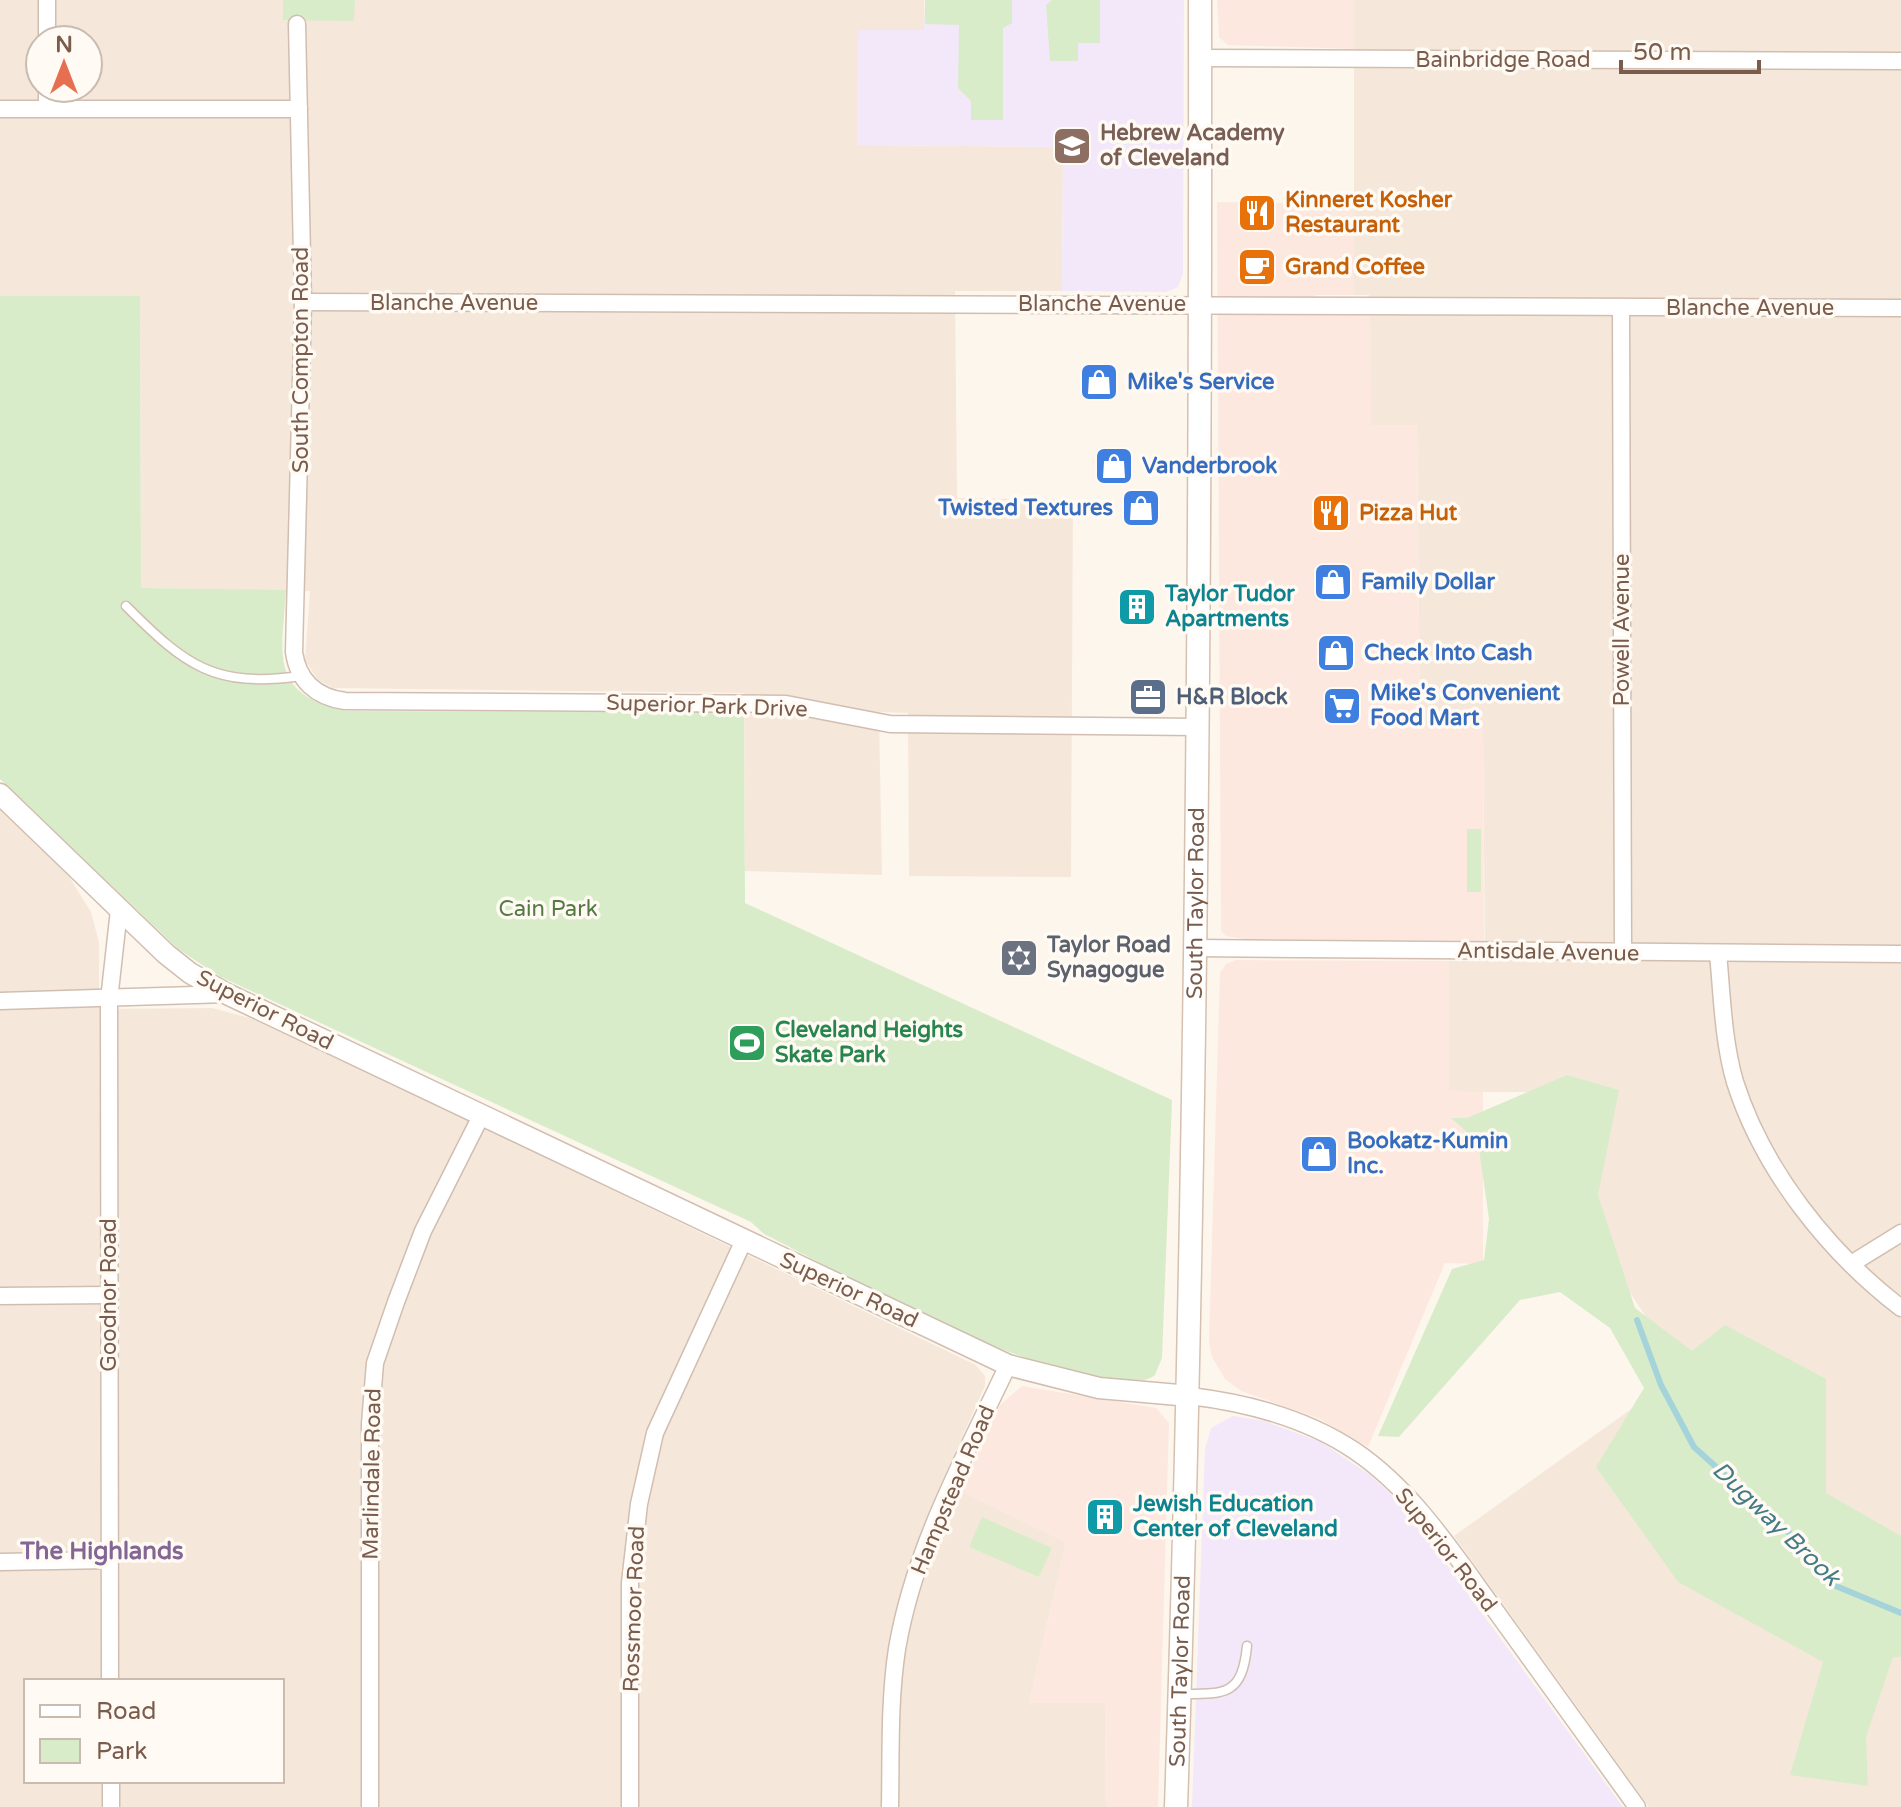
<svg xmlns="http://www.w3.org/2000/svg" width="1901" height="1807" viewBox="0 0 1901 1807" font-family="'Varela Round',sans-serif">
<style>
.residential{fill:#f5e8da;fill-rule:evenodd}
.commercial{fill:#fde8e0}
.education{fill:#f3e8fa}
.green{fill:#d8ecc9}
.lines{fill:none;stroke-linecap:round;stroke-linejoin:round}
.stream{stroke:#a5d3da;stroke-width:6}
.service-casing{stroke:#d1beb0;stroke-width:11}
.minor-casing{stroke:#d1beb0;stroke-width:19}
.tertiary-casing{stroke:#d1beb0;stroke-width:23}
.secondary-casing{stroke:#d6c0b0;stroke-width:25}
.service{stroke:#fff;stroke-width:8}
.minor{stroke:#fff;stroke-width:16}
.tertiary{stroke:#fff;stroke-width:20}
.secondary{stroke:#fff;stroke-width:22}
.labels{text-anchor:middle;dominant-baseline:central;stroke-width:7;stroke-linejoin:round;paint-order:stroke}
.street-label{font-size:22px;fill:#7a5c4d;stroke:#fffaf3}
.education-label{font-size:22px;font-weight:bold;fill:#785e54;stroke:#fffaf3;text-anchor:start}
.food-label{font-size:22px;font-weight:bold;fill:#c56008;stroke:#fffaf3;text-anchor:start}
.shop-label{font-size:22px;font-weight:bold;fill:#366cbe;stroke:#fffaf3;text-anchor:start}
.culture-label{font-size:22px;font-weight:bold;fill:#0d838f;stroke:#fffaf3;text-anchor:start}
.service-label{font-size:22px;font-weight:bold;fill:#4e5e75;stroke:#fffaf3;text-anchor:start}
.park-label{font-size:22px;fill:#537a41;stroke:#fffaf3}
.worship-label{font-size:22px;font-weight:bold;fill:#5b616d;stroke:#fffaf3;text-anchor:start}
.leisure-label{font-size:22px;font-weight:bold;fill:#27864d;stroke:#fffaf3;text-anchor:start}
.water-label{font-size:24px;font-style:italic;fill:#437c86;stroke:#fffaf3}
.neighbourhood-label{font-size:24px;font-weight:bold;fill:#846695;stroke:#fffaf3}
</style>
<rect width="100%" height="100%" fill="#fdf6ec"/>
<g class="residential">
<path d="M0,0H924L925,30L858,145L1063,147L1062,291H955L957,498L1073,500L1071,877L909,876L908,713L879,712L882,875L745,871L744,693L333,688L318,680L305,660L310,591L141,588L140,296H0ZM40,40H88V88H40Z"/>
<polygon points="1354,0 1901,0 1901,1807 1649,1807 1454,1536 1683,1372 1606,1257 1548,1092 1449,1092 1449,961 1485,961 1483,728 1420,727 1417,426 1370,425 1369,295 1354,295"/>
<path d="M0,810L68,875L91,912L99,942V1009L212,1008L261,1021L976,1365L985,1376V1386L942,1482L1066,1542L1029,1703H1105L1106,1807H0ZM26,1681H282V1781H26Z"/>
</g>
<g class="commercial">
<polygon points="1217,0 1354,0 1354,49 1228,45 1219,37"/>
<polygon points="1217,202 1354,204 1354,295 1315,295 1315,314 1370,315 1371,425 1417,425 1420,727 1483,727 1484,941 1245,939 1226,936 1221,931"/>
<polygon points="1236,960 1449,961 1449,1091 1483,1092 1483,1264 1445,1263 1368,1447 1318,1418 1241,1391 1225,1379 1212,1357 1209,1341 1220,973 1226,964"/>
<polygon points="1022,1386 1156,1408 1169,1423 1158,1807 1106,1807 1105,1703 1029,1703 1066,1542 960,1491 1000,1405"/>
</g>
<g class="education">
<polygon points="925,0 1184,0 1183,274 1178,287 1167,292 1062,291 1063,147 857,145 858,30 924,30"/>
<polygon points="1233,1416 1264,1421 1321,1442 1370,1475 1390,1493 1415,1521 1623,1807 1192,1807 1205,1449 1211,1428"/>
</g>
<g class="green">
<polygon points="283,0 355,0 354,21 283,20"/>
<polygon points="925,0 1012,0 1012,23 1003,28 1003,120 971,120 971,101 958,88 959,25 925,24"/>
<polygon points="1052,0 1100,0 1100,43 1078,43 1078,61 1050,61 1046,5"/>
<path d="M0,296H140L141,588L286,590C282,657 268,692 345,711L744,712L745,903L1172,1100L1162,1358L1155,1375C1097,1417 827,1265 764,1234L751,1222L221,977L178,949L0,779Z"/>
<rect x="1467" y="829" width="14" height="63"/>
<polygon points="1567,1075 1619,1090 1598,1195 1635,1308 1692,1351 1725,1325 1826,1379 1826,1493 1901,1536 1901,1657 1893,1657 1866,1737 1868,1786 1790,1775 1823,1662 1678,1582 1596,1467 1644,1388 1610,1328 1560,1292 1520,1300 1399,1437 1378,1436 1452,1269 1484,1260 1489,1219 1478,1142 1451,1118 1467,1118"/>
<polygon points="982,1517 1052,1548 1039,1577 969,1547"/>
</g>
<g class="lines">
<polyline class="stream" points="1637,1320 1661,1385 1694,1447 1808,1550 1831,1584 1901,1613"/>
<defs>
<g id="service">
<path d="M126,606C186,666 214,688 301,676"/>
<path d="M1180,1694C1225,1694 1242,1696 1247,1646"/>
</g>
<g id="minor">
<polyline points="47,0 47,40"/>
<path d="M297,24L303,302L294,652C298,681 316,697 345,701L786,704L890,724L1198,727"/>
<polyline points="1201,58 1901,61"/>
<polyline points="47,88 47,108"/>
<polyline points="0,109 299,109"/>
<polyline points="303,302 1901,308"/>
<polyline points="1621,308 1623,953"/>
<polyline points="1196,948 1901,954"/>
<path d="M1718,953C1722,995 1723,1041 1735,1082C1763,1170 1828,1252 1901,1308"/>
<polyline points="0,1001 227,994"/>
<polyline points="1851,1264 1901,1233"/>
<polyline points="0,1296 109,1295"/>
<path d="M1190,1396C1248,1403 1306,1418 1355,1451C1414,1491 1454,1554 1495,1610C1542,1676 1590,1741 1637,1807"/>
<polyline points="0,1562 109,1560"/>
<polyline points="110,1681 109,1000 119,910"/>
<polyline points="111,1781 111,1807"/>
<polyline points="370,1807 370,1424 375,1363 396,1302 423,1231 481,1116"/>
<polyline points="630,1807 630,1583 639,1504 655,1433 744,1240"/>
<path d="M890,1807C891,1754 889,1701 897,1649C914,1548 965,1456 1008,1365"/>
</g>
<polyline id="tertiary" points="0,794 166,954 190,973 227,994 1008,1365 1099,1388 1190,1396"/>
<g id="secondary">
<path id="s1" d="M1176,1807C1196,1205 1201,603 1200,0"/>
</g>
</defs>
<use href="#service" class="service-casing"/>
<use href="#minor" class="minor-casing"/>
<use href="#tertiary" class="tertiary-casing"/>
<use href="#secondary" class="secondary-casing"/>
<use href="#service" class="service"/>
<use href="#minor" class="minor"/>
<use href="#tertiary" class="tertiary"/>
<use href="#secondary" class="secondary"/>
</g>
<defs>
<symbol id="school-square" viewBox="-11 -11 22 22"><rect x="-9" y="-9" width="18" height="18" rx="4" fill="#8d6e63" stroke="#fffaf3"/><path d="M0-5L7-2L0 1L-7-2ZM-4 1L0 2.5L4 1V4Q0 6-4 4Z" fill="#fff"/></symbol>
<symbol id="restaurant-square" viewBox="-11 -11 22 22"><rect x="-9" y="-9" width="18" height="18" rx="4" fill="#e8710a" stroke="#fffaf3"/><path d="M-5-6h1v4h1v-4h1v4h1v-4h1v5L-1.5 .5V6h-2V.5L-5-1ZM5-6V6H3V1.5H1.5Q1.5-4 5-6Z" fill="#fff"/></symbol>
<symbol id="cafe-square" viewBox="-11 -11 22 22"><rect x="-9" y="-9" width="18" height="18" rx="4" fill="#e8710a" stroke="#fffaf3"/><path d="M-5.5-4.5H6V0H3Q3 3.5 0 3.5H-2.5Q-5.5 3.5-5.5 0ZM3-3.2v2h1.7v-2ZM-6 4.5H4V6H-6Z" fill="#fff"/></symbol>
<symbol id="shop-square" viewBox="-11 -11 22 22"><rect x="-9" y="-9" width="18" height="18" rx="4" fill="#3f7fe0" stroke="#fffaf3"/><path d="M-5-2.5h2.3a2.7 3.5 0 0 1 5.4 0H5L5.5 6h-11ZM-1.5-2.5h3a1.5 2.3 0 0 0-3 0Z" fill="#fff"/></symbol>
<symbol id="building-square" viewBox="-11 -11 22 22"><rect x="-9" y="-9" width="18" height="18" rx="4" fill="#0f9aa8" stroke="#fffaf3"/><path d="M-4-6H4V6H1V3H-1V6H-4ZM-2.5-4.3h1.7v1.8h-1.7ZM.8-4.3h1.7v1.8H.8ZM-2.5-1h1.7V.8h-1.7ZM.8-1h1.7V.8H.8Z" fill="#fff"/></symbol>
<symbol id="office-square" viewBox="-11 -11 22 22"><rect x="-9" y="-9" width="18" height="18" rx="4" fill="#5c6f8a" stroke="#fffaf3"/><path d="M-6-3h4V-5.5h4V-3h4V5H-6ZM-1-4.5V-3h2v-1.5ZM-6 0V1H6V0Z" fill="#fff"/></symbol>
<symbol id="supermarket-square" viewBox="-11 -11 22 22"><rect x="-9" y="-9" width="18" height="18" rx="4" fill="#3f7fe0" stroke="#fffaf3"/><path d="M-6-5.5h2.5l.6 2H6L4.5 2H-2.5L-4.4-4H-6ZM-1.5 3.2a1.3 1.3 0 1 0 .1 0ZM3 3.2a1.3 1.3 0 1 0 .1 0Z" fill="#fff"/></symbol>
<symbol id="synagogue-square" viewBox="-11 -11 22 22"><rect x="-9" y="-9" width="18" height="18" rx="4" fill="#6b7280" stroke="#fffaf3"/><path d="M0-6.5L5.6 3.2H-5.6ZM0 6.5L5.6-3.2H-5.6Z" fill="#fff"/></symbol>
<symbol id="stadium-square" viewBox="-11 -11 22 22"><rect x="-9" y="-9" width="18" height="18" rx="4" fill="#2e9e5b" stroke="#fffaf3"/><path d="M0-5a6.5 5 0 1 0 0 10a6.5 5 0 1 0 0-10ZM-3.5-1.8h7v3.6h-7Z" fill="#fff"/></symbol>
</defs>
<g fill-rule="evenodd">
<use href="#school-square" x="1050" y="124" width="44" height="44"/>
<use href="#restaurant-square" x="1235" y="191" width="44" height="44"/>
<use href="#cafe-square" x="1235" y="245" width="44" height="44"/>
<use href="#shop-square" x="1077" y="360" width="44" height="44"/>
<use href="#shop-square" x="1092" y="444" width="44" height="44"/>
<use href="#shop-square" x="1119" y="486" width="44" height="44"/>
<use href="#restaurant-square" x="1309" y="491" width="44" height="44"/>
<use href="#shop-square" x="1311" y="560" width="44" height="44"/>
<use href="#building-square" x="1115" y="585" width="44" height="44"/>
<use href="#shop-square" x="1314" y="631" width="44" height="44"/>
<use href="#office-square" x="1126" y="675" width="44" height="44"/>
<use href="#supermarket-square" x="1320" y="684" width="44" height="44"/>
<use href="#synagogue-square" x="997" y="936" width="44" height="44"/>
<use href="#stadium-square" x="725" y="1021" width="44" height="44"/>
<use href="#shop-square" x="1297" y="1132" width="44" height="44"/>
<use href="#building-square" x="1083" y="1495" width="44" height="44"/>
</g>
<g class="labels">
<g class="street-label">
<text x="1503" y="60">Bainbridge Road</text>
<text x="454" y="303">Blanche Avenue</text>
<text x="1102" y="304">Blanche Avenue</text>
<text x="1750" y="308">Blanche Avenue</text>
<text transform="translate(301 360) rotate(-90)">South Compton Road</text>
<text transform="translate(1622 630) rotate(-90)">Powell Avenue</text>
<text transform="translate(707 706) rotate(2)">Superior Park Drive</text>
<text stroke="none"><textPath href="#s1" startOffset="904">South Taylor Road</textPath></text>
<text transform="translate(1548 952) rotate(1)">Antisdale Avenue</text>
<text transform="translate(265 1010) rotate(27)">Superior Road</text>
<text transform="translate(849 1290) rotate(25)">Superior Road</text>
<text transform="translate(109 1295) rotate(-90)">Goodnor Road</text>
<text transform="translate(372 1474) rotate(-89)">Marlindale Road</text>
<text transform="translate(953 1490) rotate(-67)">Hampstead Road</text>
<text transform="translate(1446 1550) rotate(52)">Superior Road</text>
<text transform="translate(634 1609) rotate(-88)">Rossmoor Road</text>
<text stroke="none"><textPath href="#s1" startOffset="136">South Taylor Road</textPath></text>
</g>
<g class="education-label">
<text x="1100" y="133">Hebrew Academy<tspan x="1100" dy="25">of Cleveland</tspan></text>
</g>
<g class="food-label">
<text x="1285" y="200">Kinneret Kosher<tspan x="1285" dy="25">Restaurant</tspan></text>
<text x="1285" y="267">Grand Coffee</text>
<text x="1359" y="513">Pizza Hut</text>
</g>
<g class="shop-label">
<text x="1127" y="382">Mike's Service</text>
<text x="1142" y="466">Vanderbrook</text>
<text x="1113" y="508" text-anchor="end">Twisted Textures</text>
<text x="1361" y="582">Family Dollar</text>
<text x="1364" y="653">Check Into Cash</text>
<text x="1370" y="693">Mike's Convenient<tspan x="1370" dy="25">Food Mart</tspan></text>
<text x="1347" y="1141">Bookatz-Kumin<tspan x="1347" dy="25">Inc.</tspan></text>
</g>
<g class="culture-label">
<text x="1165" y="594">Taylor Tudor<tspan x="1165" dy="25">Apartments</tspan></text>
<text x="1133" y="1504">Jewish Education<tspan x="1133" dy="25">Center of Cleveland</tspan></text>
</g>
<g class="service-label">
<text x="1176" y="697">H&amp;R Block</text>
</g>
<g class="park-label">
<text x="548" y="909">Cain Park</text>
</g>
<g class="worship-label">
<text x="1047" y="945">Taylor Road<tspan x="1047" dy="25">Synagogue</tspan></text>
</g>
<g class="leisure-label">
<text x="775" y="1030">Cleveland Heights<tspan x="775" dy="25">Skate Park</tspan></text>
</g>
<g class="water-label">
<text transform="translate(1776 1524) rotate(44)">Dugway Brook</text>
</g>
<g class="neighbourhood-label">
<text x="102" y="1551">The Highlands</text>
</g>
</g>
<rect x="24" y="1679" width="260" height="104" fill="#fffaf3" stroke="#cabbb1" stroke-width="2"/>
<rect x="40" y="1705" width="40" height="12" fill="#ffffff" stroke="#cabbb1" stroke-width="2"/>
<text x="96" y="1719" font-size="24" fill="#7a5c4d">Road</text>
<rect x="40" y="1739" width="40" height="24" fill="#d8ecc9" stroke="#cabbb1" stroke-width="2"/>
<text x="96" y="1759" font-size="24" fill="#7a5c4d">Park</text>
<g transform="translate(64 64)"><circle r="38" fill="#fffaf3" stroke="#cabbb1" stroke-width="2"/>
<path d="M0-6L14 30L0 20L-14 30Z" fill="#e76f51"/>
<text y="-12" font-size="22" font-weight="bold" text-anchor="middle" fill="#7a5c4d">N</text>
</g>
<path d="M1621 60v12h138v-12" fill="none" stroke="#7a5c4d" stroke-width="4"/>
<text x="1633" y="60" font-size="24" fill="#7a5c4d" stroke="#fffaf3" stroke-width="6" paint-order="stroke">50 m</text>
</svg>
